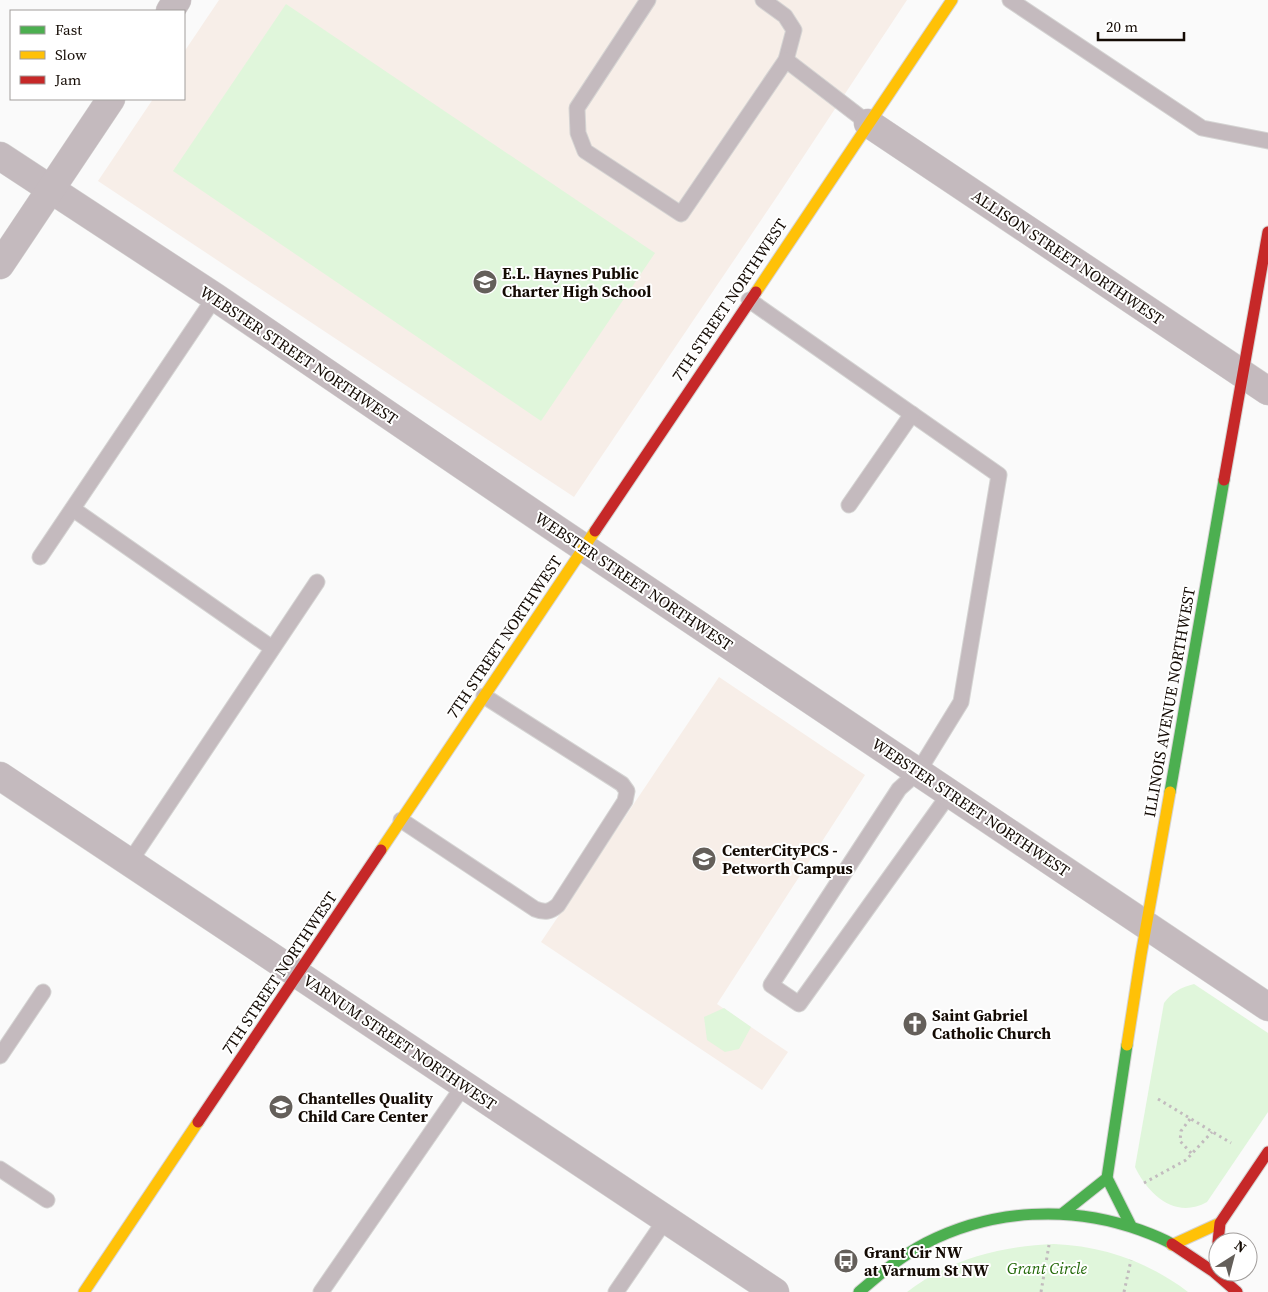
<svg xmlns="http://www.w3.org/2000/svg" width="1268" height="1292" viewBox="0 0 1268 1292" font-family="'Source Serif 4',serif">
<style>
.built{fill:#f7eee8}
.green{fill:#e0f6db}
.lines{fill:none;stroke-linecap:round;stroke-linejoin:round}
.lane-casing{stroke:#d5d4d3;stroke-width:17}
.street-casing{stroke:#d5d4d3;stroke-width:29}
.fast-casing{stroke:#d5d4d3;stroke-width:13}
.slow-casing{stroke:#d5d4d3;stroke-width:13}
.jam-casing{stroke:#d5d4d3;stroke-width:13}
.path{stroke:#c2bbbe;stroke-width:3;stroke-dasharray:2.5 4;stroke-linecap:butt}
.lane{stroke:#c4babe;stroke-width:15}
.street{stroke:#c4babe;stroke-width:28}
.fast{stroke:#4caf50;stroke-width:11}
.slow{stroke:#ffc107;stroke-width:11}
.jam{stroke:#c62828;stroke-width:11}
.labels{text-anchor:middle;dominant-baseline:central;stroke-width:4;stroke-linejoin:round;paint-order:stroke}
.street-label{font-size:16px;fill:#140b04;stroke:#fff}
.poi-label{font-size:16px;font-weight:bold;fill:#140b04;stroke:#fff;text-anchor:start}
.park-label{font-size:16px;font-style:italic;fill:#226807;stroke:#fff}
</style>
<rect width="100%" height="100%" fill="#fafafa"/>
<g class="built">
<polygon points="219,0 907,0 778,195 574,497 98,181 153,99 184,99 184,52"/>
<polygon points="719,677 865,775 717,1004 788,1052 762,1090 541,942"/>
</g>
<g class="green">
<polygon points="286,4 655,253 541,421 173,171"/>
<path d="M1194,984L1268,1033V1112L1207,1202C1175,1220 1148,1194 1135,1167L1164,1003C1172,992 1180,988 1194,984Z"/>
<polygon points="724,1008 751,1027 739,1049 725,1052 707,1040 704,1017"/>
<path d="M1054,1244C1103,1246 1149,1262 1188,1292H907C950,1259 1000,1246 1054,1244Z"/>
</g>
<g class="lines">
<defs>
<g id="lane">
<polyline points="648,0 577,108 578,133 585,151 681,214 786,60 794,30 785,16 763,0"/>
<polyline points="1010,0 1202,128 1268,141"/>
<polyline points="786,60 868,123"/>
<polyline points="749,300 999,475 961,702 918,772 899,789 771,985 799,1004 950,793"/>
<polyline points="849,505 912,414"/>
<polyline points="73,509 272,648"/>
<polyline points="40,557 215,297"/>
<path d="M401,820L535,909C545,913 550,912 558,905L625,801L627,791L622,784L484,696"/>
<polyline points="129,863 317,582"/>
<polyline points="0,1056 43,992"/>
<polyline points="0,1169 47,1200"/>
<polyline points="321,1292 464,1085"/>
<polyline points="616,1292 666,1219"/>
</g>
<g id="street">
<polyline points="170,11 177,0"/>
<polyline points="868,123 1268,391"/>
<polyline points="0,156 215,297 556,529 1268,1007"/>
<polyline points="0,265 111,99"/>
<polyline points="0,776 775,1292"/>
</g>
<g id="fast">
<polyline points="1170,792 1224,480"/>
<polyline points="1127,1045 1107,1178 1131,1226"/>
<polyline points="1063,1213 1107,1178"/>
<path d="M859,1292C880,1274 901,1256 926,1243C992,1209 1071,1205 1140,1230C1151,1234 1162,1238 1172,1244"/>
</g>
<g id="slow">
<polyline points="756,292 952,0"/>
<polyline points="381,850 595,531"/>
<polyline points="1127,1045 1141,955 1170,792"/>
<polyline points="1172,1245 1220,1223"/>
<polyline points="84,1292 198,1122"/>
</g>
<g id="jam">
<polyline points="1224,480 1268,232"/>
<polyline points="595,531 756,292"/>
<polyline points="198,1122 381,850"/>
<polyline points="1218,1242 1220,1223 1268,1152"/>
<polyline points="1172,1244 1214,1272 1237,1292"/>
</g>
</defs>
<use href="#lane" class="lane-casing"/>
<use href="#street" class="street-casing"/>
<use href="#fast" class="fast-casing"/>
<use href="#slow" class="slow-casing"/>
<use href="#jam" class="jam-casing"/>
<g class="path">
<polyline points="1158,1099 1231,1143"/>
<polyline points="1190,1119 1181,1131 1180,1141 1192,1154"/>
<polyline points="1144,1183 1186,1160 1212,1132"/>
<polyline points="1041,1292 1049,1245"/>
<polyline points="1124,1292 1131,1260"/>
</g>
<use href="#lane" class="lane"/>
<use href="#street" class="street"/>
<use href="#fast" class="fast"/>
<use href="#slow" class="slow"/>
<use href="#jam" class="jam"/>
</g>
<defs>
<symbol id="school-disc" viewBox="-11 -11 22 22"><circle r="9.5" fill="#645f5a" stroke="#fff"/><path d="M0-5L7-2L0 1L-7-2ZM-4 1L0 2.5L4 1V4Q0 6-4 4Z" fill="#fff"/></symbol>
<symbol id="church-disc" viewBox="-11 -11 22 22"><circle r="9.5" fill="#645f5a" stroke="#fff"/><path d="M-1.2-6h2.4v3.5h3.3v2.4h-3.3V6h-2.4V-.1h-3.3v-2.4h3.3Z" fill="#fff"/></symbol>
<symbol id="bus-disc" viewBox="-11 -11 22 22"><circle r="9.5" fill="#645f5a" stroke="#fff"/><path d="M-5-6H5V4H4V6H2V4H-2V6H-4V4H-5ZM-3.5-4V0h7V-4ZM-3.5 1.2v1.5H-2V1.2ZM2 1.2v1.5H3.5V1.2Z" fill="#fff"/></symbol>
</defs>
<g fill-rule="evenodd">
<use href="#school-disc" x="471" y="268" width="28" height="28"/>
<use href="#school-disc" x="690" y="845" width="28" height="28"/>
<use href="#church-disc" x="901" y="1010" width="28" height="28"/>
<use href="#school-disc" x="267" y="1093" width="28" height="28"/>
<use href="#bus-disc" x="832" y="1247" width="28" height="28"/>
</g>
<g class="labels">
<g class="street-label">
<text transform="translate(1068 257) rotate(34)">ALLISON STREET NORTHWEST</text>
<text transform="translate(729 300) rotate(-56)">7TH STREET NORTHWEST</text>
<text transform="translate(299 355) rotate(34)">WEBSTER STREET NORTHWEST</text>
<text transform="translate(634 581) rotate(34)">WEBSTER STREET NORTHWEST</text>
<text transform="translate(504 637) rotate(-56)">7TH STREET NORTHWEST</text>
<text transform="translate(1169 702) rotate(-80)">ILLINOIS AVENUE NORTHWEST</text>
<text transform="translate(971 807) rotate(34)">WEBSTER STREET NORTHWEST</text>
<text transform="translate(279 973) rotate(-56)">7TH STREET NORTHWEST</text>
<text transform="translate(400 1042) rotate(34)">VARNUM STREET NORTHWEST</text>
</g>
<g class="poi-label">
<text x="502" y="273">E.L. Haynes Public<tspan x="502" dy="18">Charter High School</tspan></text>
<text x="722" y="850">CenterCityPCS -<tspan x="722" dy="18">Petworth Campus</tspan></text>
<text x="932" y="1015">Saint Gabriel<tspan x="932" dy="18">Catholic Church</tspan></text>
<text x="298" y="1098">Chantelles Quality<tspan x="298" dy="18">Child Care Center</tspan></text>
<text x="864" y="1252">Grant Cir NW<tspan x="864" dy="18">at Varnum St NW</tspan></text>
</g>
<g class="park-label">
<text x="1047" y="1268">Grant Circle</text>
</g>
</g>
<rect x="10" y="10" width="175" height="90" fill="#ffffff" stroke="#a19d9b"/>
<rect x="20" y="26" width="25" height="8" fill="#4caf50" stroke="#a19d9b"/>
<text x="55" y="35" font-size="15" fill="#140b04">Fast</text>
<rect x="20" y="51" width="25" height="8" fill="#ffc107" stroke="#a19d9b"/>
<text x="55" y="60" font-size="15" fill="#140b04">Slow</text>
<rect x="20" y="76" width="25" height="8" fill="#c62828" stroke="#a19d9b"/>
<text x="55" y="85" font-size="15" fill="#140b04">Jam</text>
<g transform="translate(1233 1257) rotate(36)"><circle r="24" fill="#ffffff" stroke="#a19d9b"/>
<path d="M0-4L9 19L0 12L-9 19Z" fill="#645f5a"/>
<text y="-8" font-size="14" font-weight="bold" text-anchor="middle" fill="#140b04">N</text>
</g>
<path d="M1098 32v8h86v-8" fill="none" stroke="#140b04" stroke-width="2.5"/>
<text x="1106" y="32" font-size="15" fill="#140b04" stroke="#ffffff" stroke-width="4" paint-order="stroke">20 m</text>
</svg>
